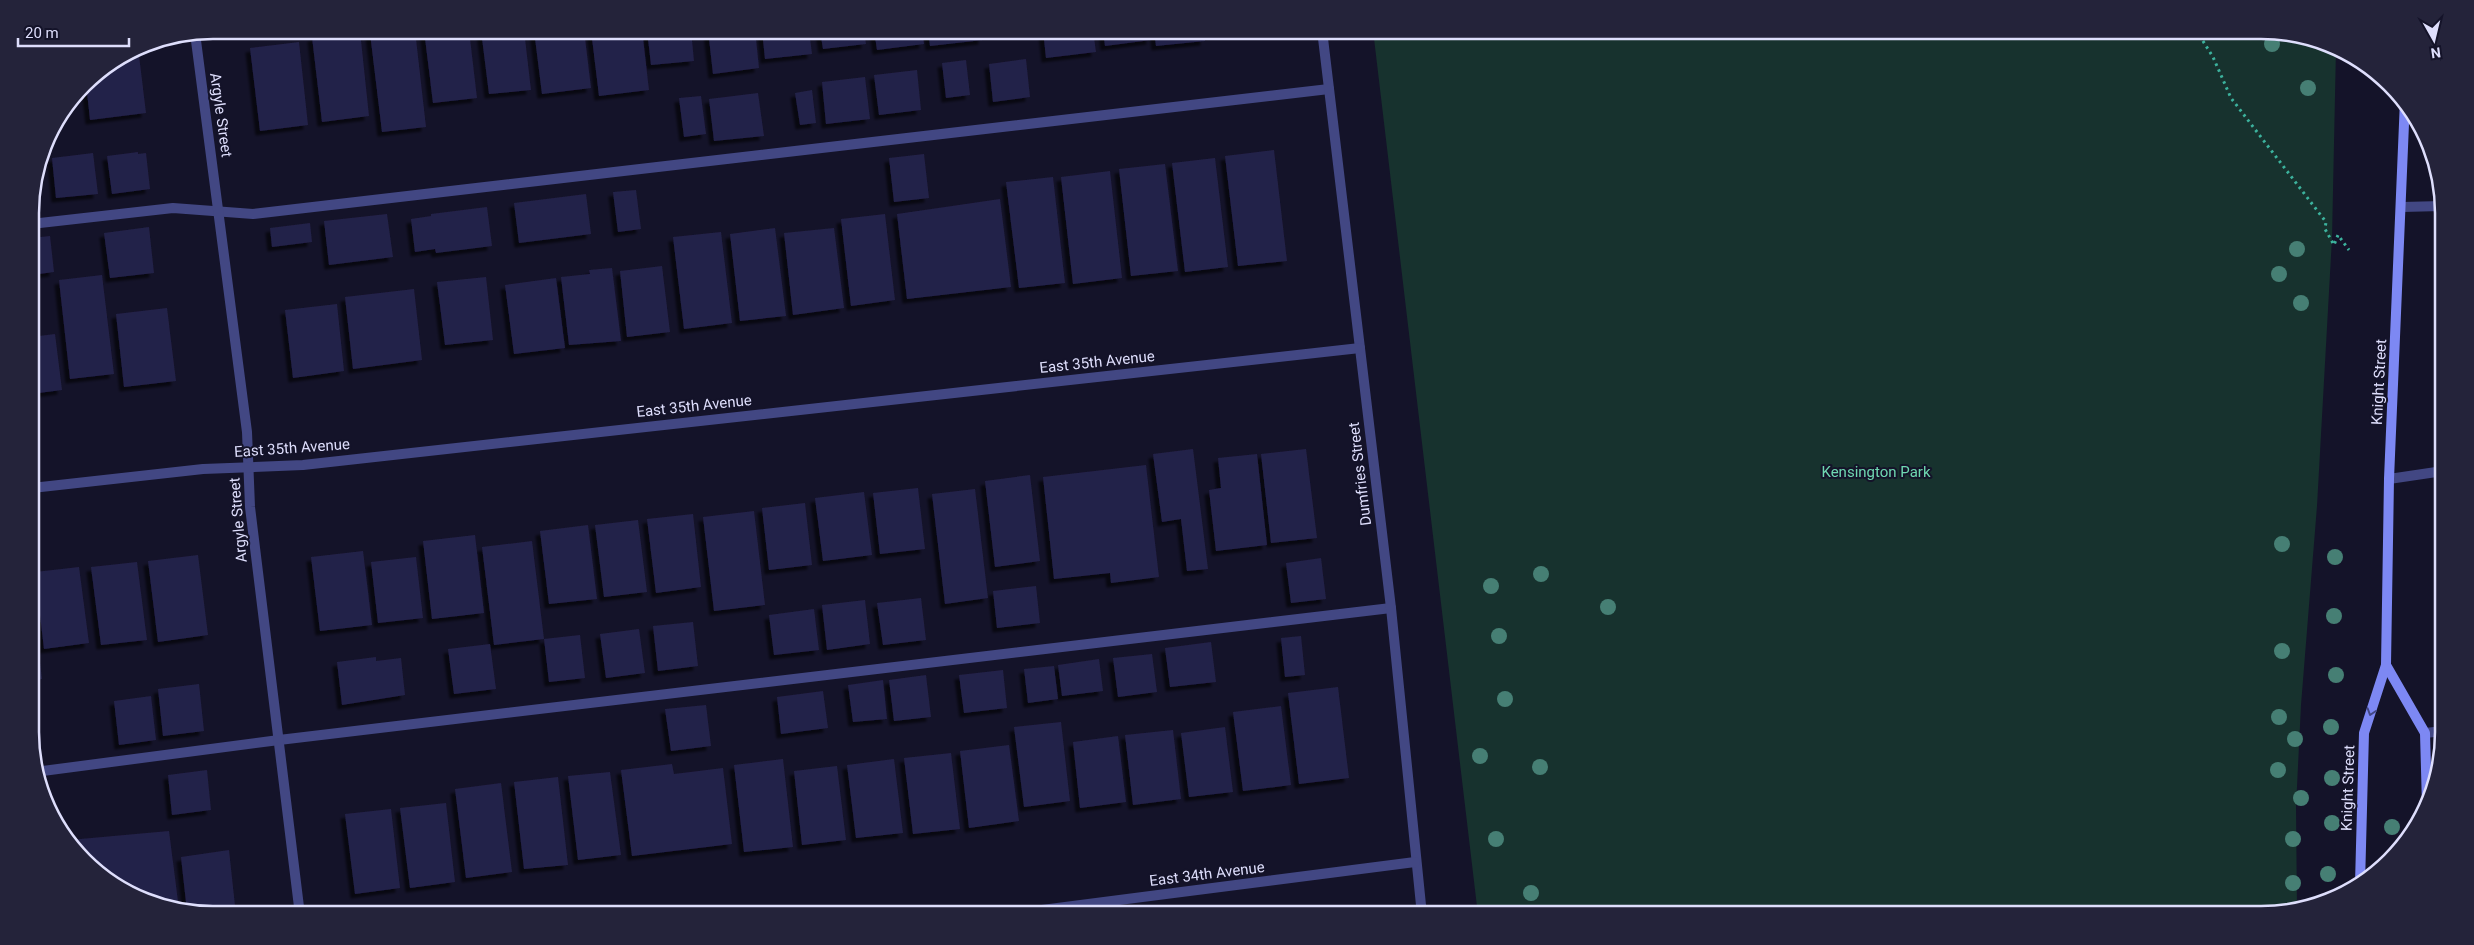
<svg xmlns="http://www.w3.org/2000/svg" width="2474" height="945" viewBox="0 0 2474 945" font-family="Roboto,sans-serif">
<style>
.green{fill:#17322e}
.building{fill:#242148;filter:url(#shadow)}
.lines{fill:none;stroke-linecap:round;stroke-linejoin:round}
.path{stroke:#3cb29d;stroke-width:3;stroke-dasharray:2.5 4;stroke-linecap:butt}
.lane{stroke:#424783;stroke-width:10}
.street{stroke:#424783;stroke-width:10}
.secondary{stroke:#7d88f3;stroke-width:10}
.tree{fill:#467f74}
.oneway{stroke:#434884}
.labels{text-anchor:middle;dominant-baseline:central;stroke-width:4;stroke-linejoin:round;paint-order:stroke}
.street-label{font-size:15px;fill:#dedefc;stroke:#141329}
.park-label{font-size:15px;fill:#6fd7b1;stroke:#141329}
.rim{fill:none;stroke:#dedefc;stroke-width:2.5}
</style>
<defs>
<filter id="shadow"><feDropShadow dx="-4.5" dy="4.5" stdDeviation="1" flood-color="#0009"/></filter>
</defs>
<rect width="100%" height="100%" fill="#141329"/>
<polygon class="green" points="1373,30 2262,30 2321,40 2336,48 2332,238 2317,506 2301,705 2296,807 2297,910 2273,915 1478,915"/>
<g class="building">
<polygon points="394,30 415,30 426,127 382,132 370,33"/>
<polygon points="424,30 469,30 477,98 433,103"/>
<polygon points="481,30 524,30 531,90 489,94"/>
<polygon points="534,30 584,30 591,88 542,94"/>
<polygon points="591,30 642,30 649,90 599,96"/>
<polygon points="647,30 691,30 694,61 651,65"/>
<polygon points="708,30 755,30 759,68 713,74"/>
<polygon points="762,30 809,30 812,54 765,59"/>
<polygon points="820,30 864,30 866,44 823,49"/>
<polygon points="874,30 922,30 924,44 877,50"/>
<polygon points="928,30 982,30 983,40 930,46"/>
<polygon points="1043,30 1093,30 1096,52 1046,58"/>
<polygon points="1103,30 1150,30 1151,40 1105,46"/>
<polygon points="1154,30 1204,30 1205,41 1156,46"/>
<polygon points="360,31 369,116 322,122 312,37"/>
<polygon points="299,42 308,125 260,131 250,48"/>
<polygon points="138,47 146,113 90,120 86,83 92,75"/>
<polygon points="1026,59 1030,97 993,102 989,64"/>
<polygon points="966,60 970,95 946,98 942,63"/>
<polygon points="917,70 921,110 879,115 874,75"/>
<polygon points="865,77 870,119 826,124 822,82"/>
<polygon points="812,90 816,123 800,125 795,93"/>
<polygon points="758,93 764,136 714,141 709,99"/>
<polygon points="701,96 706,134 684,137 679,98"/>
<polygon points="1274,150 1287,261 1238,266 1225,156"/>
<polygon points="138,152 138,154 146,153 150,189 112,194 107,156"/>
<polygon points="93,153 98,194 56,198 52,158"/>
<polygon points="924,154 929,198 894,202 889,158"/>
<polygon points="1215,158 1228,267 1185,272 1172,163"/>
<polygon points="1165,164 1178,271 1131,276 1119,169"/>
<polygon points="1110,171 1122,278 1073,284 1061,177"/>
<polygon points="1053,177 1065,283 1019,288 1006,182"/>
<polygon points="636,190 641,229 618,232 613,192"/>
<polygon points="586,194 591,234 519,243 514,203"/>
<polygon points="1000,199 1011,287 907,299 897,214"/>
<polygon points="487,207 492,246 436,253 435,249 415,252 411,219 431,216 431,214"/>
<polygon points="387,214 393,257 329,265 324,221"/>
<polygon points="885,214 895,300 851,306 841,219"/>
<polygon points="310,223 312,242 272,247 270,228"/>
<polygon points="149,227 154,273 110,278 104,233"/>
<polygon points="775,228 786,316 740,321 730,234"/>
<polygon points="834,228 844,308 793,315 784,233"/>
<polygon points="721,232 732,323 684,329 673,237"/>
<polygon points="50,236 54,272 31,275 31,238"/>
<polygon points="662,266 670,332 627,337 620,271"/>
<polygon points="612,268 621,341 569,345 561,277 590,274 589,270"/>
<polygon points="102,275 114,374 70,379 59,280"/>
<polygon points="486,277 493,340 445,345 437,282"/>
<polygon points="556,278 565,348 514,354 505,285"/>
<polygon points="414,289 422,360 353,369 345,297"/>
<polygon points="337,304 344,371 293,378 285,310"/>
<polygon points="167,308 176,381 124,387 116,314"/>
<polygon points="55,334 62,390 31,394 31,337"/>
<polygon points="1193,449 1208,569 1187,571 1181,519 1162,522 1153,454"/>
<polygon points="1306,449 1317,538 1271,543 1261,454"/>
<polygon points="1257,454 1267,545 1216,551 1209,490 1221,488 1218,458"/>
<polygon points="1146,465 1159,577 1111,583 1110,573 1054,579 1043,477"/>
<polygon points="1030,475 1040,561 995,567 985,481"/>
<polygon points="918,488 925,549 880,554 873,493"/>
<polygon points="975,489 988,598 945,604 932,494"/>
<polygon points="864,492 872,555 823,561 815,498"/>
<polygon points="805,503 812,565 769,570 762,508"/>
<polygon points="754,511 765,605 714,611 703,517"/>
<polygon points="693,514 701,587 656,593 647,519"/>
<polygon points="638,520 647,592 604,597 595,525"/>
<polygon points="588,525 597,599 549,604 540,531"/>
<polygon points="475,535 484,613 432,619 423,541"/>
<polygon points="532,541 544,639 494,645 482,547"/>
<polygon points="363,551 372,625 320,631 311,557"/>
<polygon points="198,555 208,635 158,642 148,561"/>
<polygon points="416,557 423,618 378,623 371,562"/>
<polygon points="1321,558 1326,599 1291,603 1286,563"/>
<polygon points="137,562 147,640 101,645 91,567"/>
<polygon points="79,567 89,643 44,649 35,572"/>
<polygon points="1036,586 1040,623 997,628 993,591"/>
<polygon points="921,598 926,640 883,645 877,603"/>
<polygon points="865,600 870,644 827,650 822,605"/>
<polygon points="33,607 42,679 33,680"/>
<polygon points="814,609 819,650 774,655 769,615"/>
<polygon points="693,622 698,666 658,671 653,626"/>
<polygon points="639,629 645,673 606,678 600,634"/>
<polygon points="580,635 585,678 549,682 544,639"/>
<polygon points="1301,636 1305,675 1285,677 1281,638"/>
<polygon points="1211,642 1216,682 1170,687 1165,648"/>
<polygon points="490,644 496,689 454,694 448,649"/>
<polygon points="1152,654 1157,692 1118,697 1113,658"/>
<polygon points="376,657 376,661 401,658 405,695 342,705 337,662"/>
<polygon points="1099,659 1103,691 1062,696 1058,665"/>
<polygon points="1054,666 1058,699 1028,703 1024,669"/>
<polygon points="1003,670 1007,708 964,713 959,675"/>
<polygon points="926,675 931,717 894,721 889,680"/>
<polygon points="883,680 887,719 853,722 848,685"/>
<polygon points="199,684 204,731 163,736 158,689"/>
<polygon points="1338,687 1349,778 1299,784 1288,693"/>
<polygon points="823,691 828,728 781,734 777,697"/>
<polygon points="151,696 156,740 119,745 114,701"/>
<polygon points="706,705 711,746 671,751 665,709"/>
<polygon points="1281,706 1291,785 1243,791 1233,712"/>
<polygon points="1061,722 1070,801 1024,807 1014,727"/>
<polygon points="1225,727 1233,792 1189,797 1181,733"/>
<polygon points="1173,730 1181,799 1133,805 1125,735"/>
<polygon points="1118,736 1126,802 1080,808 1073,742"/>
<polygon points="1009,745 1019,821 969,828 960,751"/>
<polygon points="951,753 960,829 913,834 904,758"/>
<polygon points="783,759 793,847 744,852 734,765"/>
<polygon points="894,759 903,833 856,838 847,765"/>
<polygon points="672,764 674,774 723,768 732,844 632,856 621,770"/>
<polygon points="837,766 846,840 802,845 794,771"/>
<polygon points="207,770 211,810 172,815 168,775"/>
<polygon points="610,772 621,855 578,860 568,776"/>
<polygon points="558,777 568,865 524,869 514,782"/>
<polygon points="501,783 512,872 466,878 455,789"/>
<polygon points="446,803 455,882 410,888 400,808"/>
<polygon points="391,809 400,888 355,894 345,814"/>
<polygon points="169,831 179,909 153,905 75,853 69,840"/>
<polygon points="229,850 236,915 212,915 187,911 181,857"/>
</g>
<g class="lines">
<polyline class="path" points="2196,30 2213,57 2231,98 2326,222 2325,229 2334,245 2338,235 2349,250"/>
<g class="lane">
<polyline points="31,224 173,208 253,214 1329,89"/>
<polyline points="2389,479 2443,471"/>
<polyline points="35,772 279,740 1391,608"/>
</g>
<g class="street">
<polyline points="1322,30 1391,608 1422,915"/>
<polyline points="195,33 247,432 250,507 300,915"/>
<polyline points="2402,207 2442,206"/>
<polyline points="32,488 203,469 303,465 1360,348"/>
<polyline points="2425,733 2444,731"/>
<polyline points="1003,915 1415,862"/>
</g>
<g class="secondary">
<polyline points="2386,665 2425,733 2427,805"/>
<polyline points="2360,884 2364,733 2386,665 2389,479 2405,100"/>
</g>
</g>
<g class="tree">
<circle cx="2272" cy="44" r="8"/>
<circle cx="2308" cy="88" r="8"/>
<circle cx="2297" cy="249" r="8"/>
<circle cx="2279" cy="274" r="8"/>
<circle cx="2301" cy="303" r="8"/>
<circle cx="2282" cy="544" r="8"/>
<circle cx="2335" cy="557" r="8"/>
<circle cx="1541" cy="574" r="8"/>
<circle cx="1491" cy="586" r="8"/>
<circle cx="1608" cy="607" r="8"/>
<circle cx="2334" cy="616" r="8"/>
<circle cx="1499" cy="636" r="8"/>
<circle cx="2282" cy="651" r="8"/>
<circle cx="2336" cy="675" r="8"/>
<circle cx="1505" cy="699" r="8"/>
<circle cx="2279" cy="717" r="8"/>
<circle cx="2331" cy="727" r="8"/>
<circle cx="2295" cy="739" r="8"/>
<circle cx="1480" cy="756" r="8"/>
<circle cx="1540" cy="767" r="8"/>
<circle cx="2278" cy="770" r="8"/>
<circle cx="2332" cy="778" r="8"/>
<circle cx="2301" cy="798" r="8"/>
<circle cx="2332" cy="823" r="8"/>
<circle cx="2392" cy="827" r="8"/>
<circle cx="1496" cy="839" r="8"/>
<circle cx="2293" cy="839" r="8"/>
<circle cx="2328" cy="874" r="8"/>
<circle cx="2293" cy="883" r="8"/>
<circle cx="1531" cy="893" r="8"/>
</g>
<defs><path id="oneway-chevron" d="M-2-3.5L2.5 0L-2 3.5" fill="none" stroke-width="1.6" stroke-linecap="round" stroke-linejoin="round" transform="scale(1.25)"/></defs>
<use class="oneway" href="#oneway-chevron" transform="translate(2371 712) rotate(108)"/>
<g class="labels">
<g class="street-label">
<text transform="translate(221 115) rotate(82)">Argyle Street</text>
<text transform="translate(1097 362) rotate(-6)">East 35th Avenue</text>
<text transform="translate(2379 382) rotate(-87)">Knight Street</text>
<text transform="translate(694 406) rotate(-6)">East 35th Avenue</text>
<text transform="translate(292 448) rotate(-4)">East 35th Avenue</text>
<text transform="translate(1360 474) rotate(-97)">Dumfries Street</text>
<text transform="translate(238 520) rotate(-95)">Argyle Street</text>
<text transform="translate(2348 788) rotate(-88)">Knight Street</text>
<text transform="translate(1207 874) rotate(-7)">East 34th Avenue</text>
</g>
<g class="park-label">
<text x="1876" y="472">Kensington Park</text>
</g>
</g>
<path d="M0 0H2474V945H0ZM213 39H2261A174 174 0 0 1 2435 213V732A174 174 0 0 1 2261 906H213A174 174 0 0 1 39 732V213A174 174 0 0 1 213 39Z" fill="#24233a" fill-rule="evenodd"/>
<path class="rim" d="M213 39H2261A174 174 0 0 1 2435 213V732A174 174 0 0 1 2261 906H213A174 174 0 0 1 39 732V213A174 174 0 0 1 213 39Z"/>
<g transform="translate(2434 40) rotate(172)" stroke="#141329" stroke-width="4" paint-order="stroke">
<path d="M0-4L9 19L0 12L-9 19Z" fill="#dedefc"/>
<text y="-8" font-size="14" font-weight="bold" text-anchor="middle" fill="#dedefc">N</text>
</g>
<path d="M18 38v8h111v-8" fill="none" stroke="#dedefc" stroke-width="2.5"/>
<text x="25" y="38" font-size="15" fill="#dedefc" stroke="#141329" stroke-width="4" paint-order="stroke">20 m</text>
</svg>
